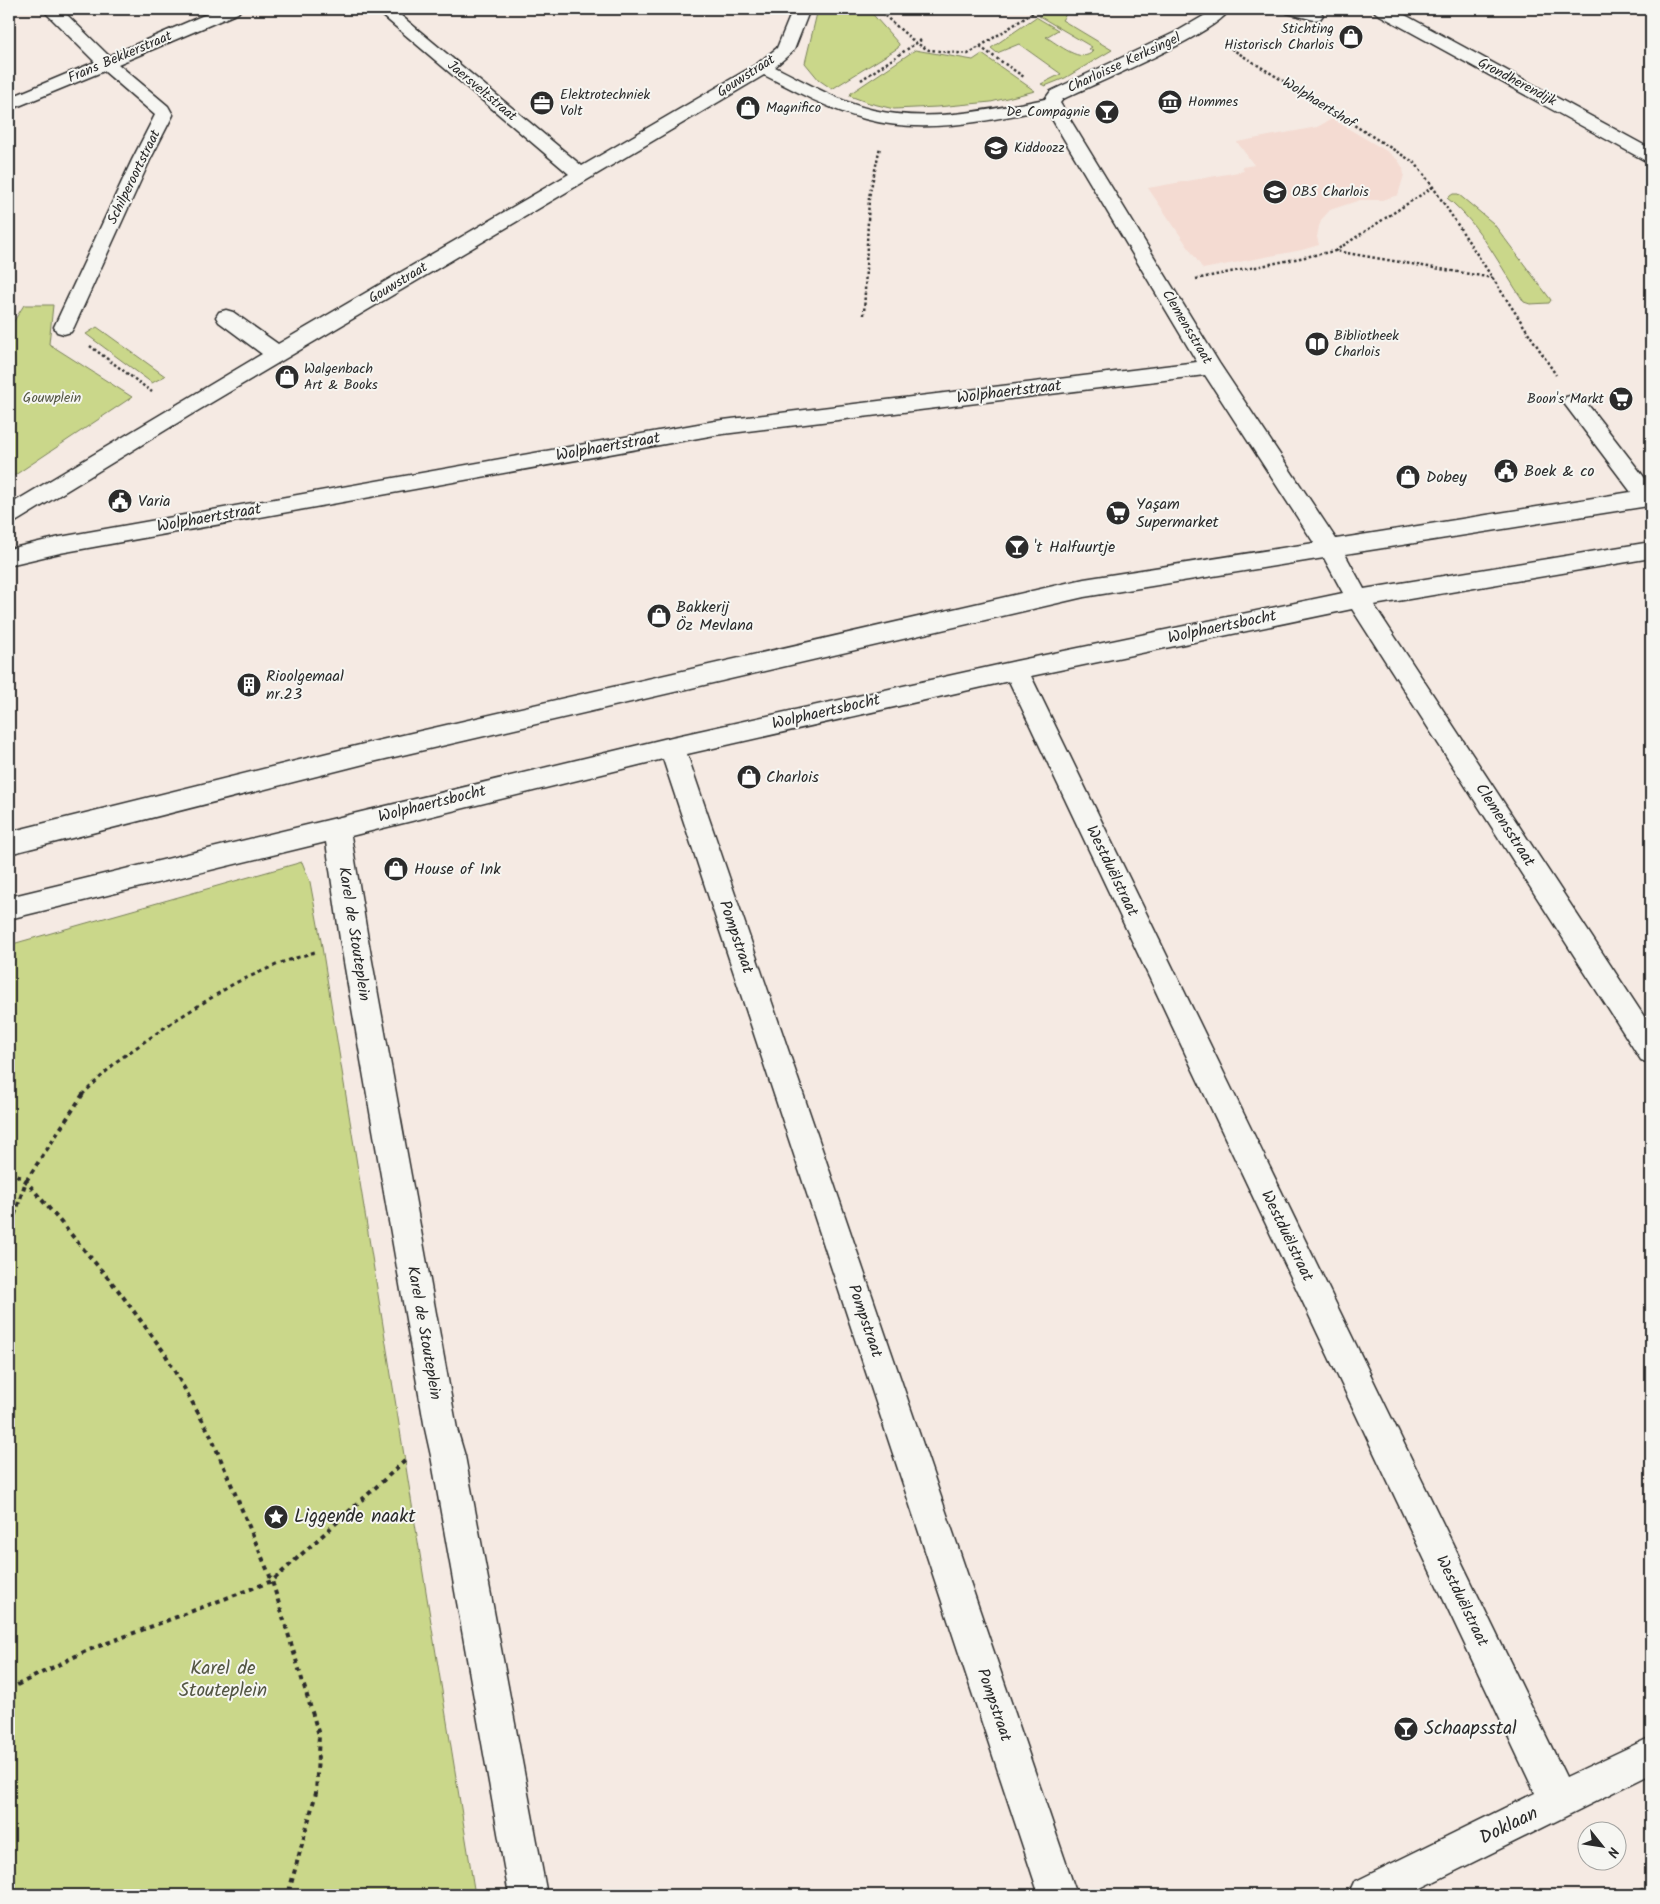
<svg xmlns="http://www.w3.org/2000/svg" width="1660" height="1904" viewBox="0 0 1660 1904" font-family="Kalam,sans-serif">
<style>
.built{fill:#f4dbd2}
.green{fill:#cad78a;stroke:#7a815a}
.lines{fill:none;stroke-linecap:round;stroke-linejoin:round}
.minor-casing{stroke:#2b2b2b;stroke-width:3}
.path-far2{stroke:#2b2b2b;stroke-width:2.5;stroke-dasharray:2.5 2.5;stroke-linecap:butt}
.path-far1{stroke:#2b2b2b;stroke-width:3;stroke-dasharray:4 4;stroke-linecap:butt}
.path{stroke:#2b2b2b;stroke-width:4;stroke-dasharray:4.5 4.5;stroke-linecap:butt}
.minor{fill:#f6f6f2;fill-rule:evenodd}
.labels{text-anchor:middle;dominant-baseline:central;stroke-width:4;stroke-linejoin:round;paint-order:stroke}
.far-poi-label{font-size:14px;fill:#2b2b2b;stroke:#f6f6f2;text-anchor:start}
.far-street-label{font-size:14px;fill:#2b2b2b;stroke:#f6f6f2}
.far-park-label{font-size:14px;fill:#535643;stroke:#f6f6f2}
.street-label{font-size:16px;fill:#2b2b2b;stroke:#f6f6f2}
.poi-label{font-size:16px;fill:#2b2b2b;stroke:#f6f6f2;text-anchor:start}
.near-poi-label{font-size:19px;fill:#2b2b2b;stroke:#f6f6f2;text-anchor:start}
.near-park-label{font-size:19px;fill:#535643;stroke:#f6f6f2}
.near-street-label{font-size:19px;fill:#2b2b2b;stroke:#f6f6f2}
</style>
<rect width="100%" height="100%" fill="#f5eae3"/>
<filter id="ink" filterUnits="userSpaceOnUse"><feTurbulence type="fractalNoise" baseFrequency=".02" numOctaves="2"/><feDisplacementMap in="SourceGraphic" scale="10" xChannelSelector="R" yChannelSelector="G"/><feConvolveMatrix kernelMatrix="1 2 1 2 8 2 1 2 1" color-interpolation-filters="sRGB"/></filter>
<g filter="url(#ink)">
<polygon class="built" points="1332,119 1388,152 1398,160 1403,168 1404,175 1398,195 1382,200 1360,200 1330,210 1322,219 1319,226 1317,237 1319,245 1302,250 1203,269 1148,188 1244,171 1242,167 1254,165 1237,142 1317,127"/>
<g class="green">
<polygon points="818,9 868,9 899,44 898,48 832,89 819,80 805,63"/>
<path d="M1049,9H1070L1062,20L1112,50L1065,78L1045,86L1041,84L1061,74L1019,44L997,53L991,48L1036,17L1058,30L1046,37C1058,44 1082,65 1093,51L1089,49L1092,47L1039,16Z"/>
<polygon points="915,50 973,60 982,54 1035,91 991,102 937,107 894,109 869,103 850,96 851,93"/>
<path d="M1453,194H1458L1493,223L1551,300L1549,303L1530,304L1524,302C1501,268 1480,224 1447,198Z"/>
<polygon points="24,305 53,305 49,344 132,397 9,479 9,329"/>
<polygon points="97,327 165,376 152,383 86,334"/>
<polygon points="302,862 310,882 321,941 475,1895 9,1895 9,945"/>
</g>
<g class="lines">
<defs>
<g id="minor">
<polygon points="42,9 61,9 109,56 218,9 241,9 238,13 118,64 168,106 173,115 150,160 74,327 71,332 64,334 57,332 54,327 132,160 155,115 104,71 9,110 9,98 95,62"/>
<path d="M375,9H393L582,166L757,64L777,48L793,9H810L794,50L775,67C807,83 839,102 873,110C929,123 990,110 1045,99L1051,91L1176,32L1207,14L1213,9H1230C1216,34 1096,83 1063,99L1060,103L1219,363L1336,539L1631,492L1563,402L1566,397L1574,395L1582,397L1651,486V505L1648,506L1345,554L1364,589L1651,542V558L1374,605L1651,1027V1064L1641,1060L1352,609L1031,676L1566,1777L1651,1737V1774L1407,1895H1348L1354,1882L1535,1793L1009,681L687,754L1077,1895H1039L663,759L351,836L368,939L457,1429L465,1456L547,1895H509L431,1456L425,1429L340,939L326,842L9,919V897L672,737L1016,661L1343,593L1324,558L1084,597L368,763L9,854V832L368,743L1084,579L1314,543L1205,375L715,435L60,553L9,565V549L60,537L715,421L1197,362L1046,109C988,121 923,135 865,119C829,110 796,91 764,75L187,417L17,521L9,523V505L262,354L219,322L216,317L219,312L226,310L233,312L278,344L569,174Z"/>
<path d="M1284,9C1295,8 1316,5 1323,15L1320,19L1314,20L1287,13Z"/>
<polygon points="1373,9 1394,9 1651,149 1651,162 1644,160 1376,13"/>
</g>
</defs>
<use href="#minor" class="minor-casing"/>
<g class="path-far2">
<polyline points="877,9 916,43 929,50 968,54 1039,9"/>
<polyline points="1227,46 1415,163 1433,187 1556,375"/>
<polyline points="980,47 1024,77"/>
<polyline points="861,80 921,40"/>
<polyline points="1433,187 1335,251 1493,278"/>
<polyline points="1196,279 1335,251"/>
<polyline points="864,315 869,197 880,147"/>
<polyline points="90,346 152,392"/>
</g>
<polyline class="path-far1" points="82,1095 117,1061 174,1021 235,983 283,962 318,951"/>
<g class="path">
<polyline points="9,1170 26,1181 118,1290 164,1352 210,1434 272,1581 319,1735 316,1793 288,1895"/>
<polyline points="9,1232 26,1181 83,1094"/>
<polyline points="9,1689 86,1651 272,1581 407,1459"/>
<polyline points="1631,1895 1651,1886"/>
</g>
<use href="#minor" class="minor"/>
</g>
</g>
<defs>
<symbol id="shop-disc" viewBox="-11 -11 22 22"><circle r="9.5" fill="#2b2b2b" stroke="#f6f6f2"/><path d="M-5-2.5h2.3a2.7 3.5 0 0 1 5.4 0H5L5.5 6h-11ZM-1.5-2.5h3a1.5 2.3 0 0 0-3 0Z" fill="#fff"/></symbol>
<symbol id="museum-disc" viewBox="-11 -11 22 22"><circle r="9.5" fill="#2b2b2b" stroke="#f6f6f2"/><path d="M0-6L6-3V-2H-6V-3ZM-5-1h2V3h-2ZM-1-1h2V3h-2ZM3-1h2V3H3ZM-6 4H6V6H-6Z" fill="#fff"/></symbol>
<symbol id="office-disc" viewBox="-11 -11 22 22"><circle r="9.5" fill="#2b2b2b" stroke="#f6f6f2"/><path d="M-6-3h4V-5.5h4V-3h4V5H-6ZM-1-4.5V-3h2v-1.5ZM-6 0V1H6V0Z" fill="#fff"/></symbol>
<symbol id="bar-disc" viewBox="-11 -11 22 22"><circle r="9.5" fill="#2b2b2b" stroke="#f6f6f2"/><path d="M-6-5H6L.8 .8V4.5H3.5V6h-7V4.5H-.8V.8Z" fill="#fff"/></symbol>
<symbol id="school-disc" viewBox="-11 -11 22 22"><circle r="9.5" fill="#2b2b2b" stroke="#f6f6f2"/><path d="M0-5L7-2L0 1L-7-2ZM-4 1L0 2.5L4 1V4Q0 6-4 4Z" fill="#fff"/></symbol>
<symbol id="library-disc" viewBox="-11 -11 22 22"><circle r="9.5" fill="#2b2b2b" stroke="#f6f6f2"/><path d="M-6-4Q-3-5.5-.7-3.5V5Q-3 3-6 4ZM6-4Q3-5.5 .7-3.5V5Q3 3 6 4Z" fill="#fff"/></symbol>
<symbol id="supermarket-disc" viewBox="-11 -11 22 22"><circle r="9.5" fill="#2b2b2b" stroke="#f6f6f2"/><path d="M-6-5.5h2.5l.6 2H6L4.5 2H-2.5L-4.4-4H-6ZM-1.5 3.2a1.3 1.3 0 1 0 .1 0ZM3 3.2a1.3 1.3 0 1 0 .1 0Z" fill="#fff"/></symbol>
<symbol id="civic-disc" viewBox="-11 -11 22 22"><circle r="9.5" fill="#2b2b2b" stroke="#f6f6f2"/><path d="M-.6-6.5H3V-4.5H.6V-3L4-1V1h2V6H-6V1h2V-1L-.6-3ZM-1.2 2.5V6h2.4V2.5Z" fill="#fff"/></symbol>
<symbol id="building-disc" viewBox="-11 -11 22 22"><circle r="9.5" fill="#2b2b2b" stroke="#f6f6f2"/><path d="M-4-6H4V6H1V3H-1V6H-4ZM-2.5-4.3h1.7v1.8h-1.7ZM.8-4.3h1.7v1.8H.8ZM-2.5-1h1.7V.8h-1.7ZM.8-1h1.7V.8H.8Z" fill="#fff"/></symbol>
<symbol id="sight-disc" viewBox="-11 -11 22 22"><circle r="9.5" fill="#2b2b2b" stroke="#f6f6f2"/><path d="M0-6L1.8-2.2L6-1.7L2.9 1.2L3.7 5.4L0 3.3L-3.7 5.4L-2.9 1.2L-6-1.7L-1.8-2.2Z" fill="#fff"/></symbol>
</defs>
<g fill-rule="evenodd">
<use href="#shop-disc" x="1337" y="23" width="28" height="28"/>
<use href="#museum-disc" x="1156" y="88" width="28" height="28"/>
<use href="#office-disc" x="528" y="89" width="28" height="28"/>
<use href="#shop-disc" x="734" y="94" width="28" height="28"/>
<use href="#bar-disc" x="1093" y="98" width="28" height="28"/>
<use href="#school-disc" x="982" y="134" width="28" height="28"/>
<use href="#school-disc" x="1261" y="178" width="28" height="28"/>
<use href="#library-disc" x="1303" y="330" width="28" height="28"/>
<use href="#shop-disc" x="273" y="363" width="28" height="28"/>
<use href="#supermarket-disc" x="1607" y="385" width="28" height="28"/>
<use href="#civic-disc" x="1492" y="457" width="28" height="28"/>
<use href="#shop-disc" x="1394" y="463" width="28" height="28"/>
<use href="#civic-disc" x="106" y="487" width="28" height="28"/>
<use href="#supermarket-disc" x="1104" y="499" width="28" height="28"/>
<use href="#bar-disc" x="1003" y="533" width="28" height="28"/>
<use href="#shop-disc" x="645" y="602" width="28" height="28"/>
<use href="#building-disc" x="235" y="671" width="28" height="28"/>
<use href="#shop-disc" x="735" y="763" width="28" height="28"/>
<use href="#shop-disc" x="382" y="855" width="28" height="28"/>
<use href="#sight-disc" x="262" y="1503" width="28" height="28"/>
<use href="#bar-disc" x="1392" y="1715" width="28" height="28"/>
</g>
<g class="labels">
<g class="far-poi-label">
<text x="1334" y="29" text-anchor="end">Stichting<tspan x="1334" dy="16">Historisch Charlois</tspan></text>
<text x="560" y="95">Elektrotechniek<tspan x="560" dy="16">Volt</tspan></text>
<text x="1188" y="102">Hommes</text>
<text x="766" y="108">Magnifico</text>
<text x="1090" y="112" text-anchor="end">De Compagnie</text>
<text x="1014" y="148">Kiddoozz</text>
<text x="1292" y="192">OBS Charlois</text>
<text x="1334" y="336">Bibliotheek<tspan x="1334" dy="16">Charlois</tspan></text>
<text x="304" y="369">Walgenbach<tspan x="304" dy="16">Art &amp; Books</tspan></text>
<text x="1604" y="399" text-anchor="end">Boon's Markt</text>
</g>
<g class="far-street-label">
<text transform="translate(120 57) rotate(-23)">Frans Bekkerstraat</text>
<text transform="translate(1124 63) rotate(-25)">Charloisse Kerksingel</text>
<text transform="translate(746 76) rotate(-33)">Gouwstraat</text>
<text transform="translate(1517 82) rotate(28)">Grondherendijk</text>
<text transform="translate(482 91) rotate(40)">Jaersveltstraat</text>
<text transform="translate(1319 103) rotate(32)">Wolphaertshof</text>
<text transform="translate(134 177) rotate(-64)">Schilperoortstraat</text>
<text transform="translate(398 283) rotate(-31)">Gouwstraat</text>
<text transform="translate(1187 327) rotate(59)">Clemensstraat</text>
</g>
<g class="far-park-label">
<text x="52" y="398">Gouwplein</text>
</g>
<g class="street-label">
<text transform="translate(1009 392) rotate(-7)">Wolphaertstraat</text>
<text transform="translate(608 447) rotate(-10)">Wolphaertstraat</text>
<text transform="translate(209 518) rotate(-10)">Wolphaertstraat</text>
<text transform="translate(1222 627) rotate(-12)">Wolphaertsbocht</text>
<text transform="translate(826 712) rotate(-13)">Wolphaertsbocht</text>
<text transform="translate(432 804) rotate(-14)">Wolphaertsbocht</text>
<text transform="translate(1505 825) rotate(57)">Clemensstraat</text>
<text transform="translate(1112 871) rotate(64)">Westduëlstraat</text>
<text transform="translate(354 934) rotate(81)">Karel de Stouteplein</text>
<text transform="translate(736 937) rotate(71)">Pompstraat</text>
<text transform="translate(1287 1236) rotate(64)">Westduëlstraat</text>
<text transform="translate(865 1321) rotate(71)">Pompstraat</text>
<text transform="translate(424 1333) rotate(80)">Karel de Stouteplein</text>
<text transform="translate(1462 1601) rotate(64)">Westduëlstraat</text>
<text transform="translate(994 1705) rotate(71)">Pompstraat</text>
</g>
<g class="poi-label">
<text x="1524" y="471">Boek &amp; co</text>
<text x="1426" y="477">Dobey</text>
<text x="138" y="501">Varia</text>
<text x="1136" y="504">Yaşam<tspan x="1136" dy="18">Supermarket</tspan></text>
<text x="1034" y="547">'t Halfuurtje</text>
<text x="676" y="607">Bakkerij<tspan x="676" dy="18">Öz Mevlana</tspan></text>
<text x="266" y="676">Rioolgemaal<tspan x="266" dy="18">nr.23</tspan></text>
<text x="766" y="777">Charlois</text>
<text x="414" y="869">House of Ink</text>
</g>
<g class="near-poi-label">
<text x="294" y="1517">Liggende naakt</text>
<text x="1424" y="1729">Schaapsstal</text>
</g>
<g class="near-park-label">
<text x="223" y="1669">Karel de<tspan x="223" dy="22">Stouteplein</tspan></text>
</g>
<g class="near-street-label">
<text transform="translate(1509 1826) rotate(-26)">Doklaan</text>
</g>
</g>
<rect width="1660" height="1904" fill="none" stroke="#f6f6f2" stroke-width="30"/>
<rect x="15" y="15" width="1630" height="1874" fill="none" stroke="#2b2b2b" stroke-width="2" filter="url(#ink)"/>
<g transform="translate(1602 1846) rotate(120)"><circle r="24" fill="#f6f6f2" stroke="#a5a5a2"/>
<path d="M0-4L9 19L0 12L-9 19Z" fill="#2b2b2b"/>
<text y="-8" font-size="14" font-weight="bold" text-anchor="middle" fill="#2b2b2b">N</text>
</g>
</svg>
